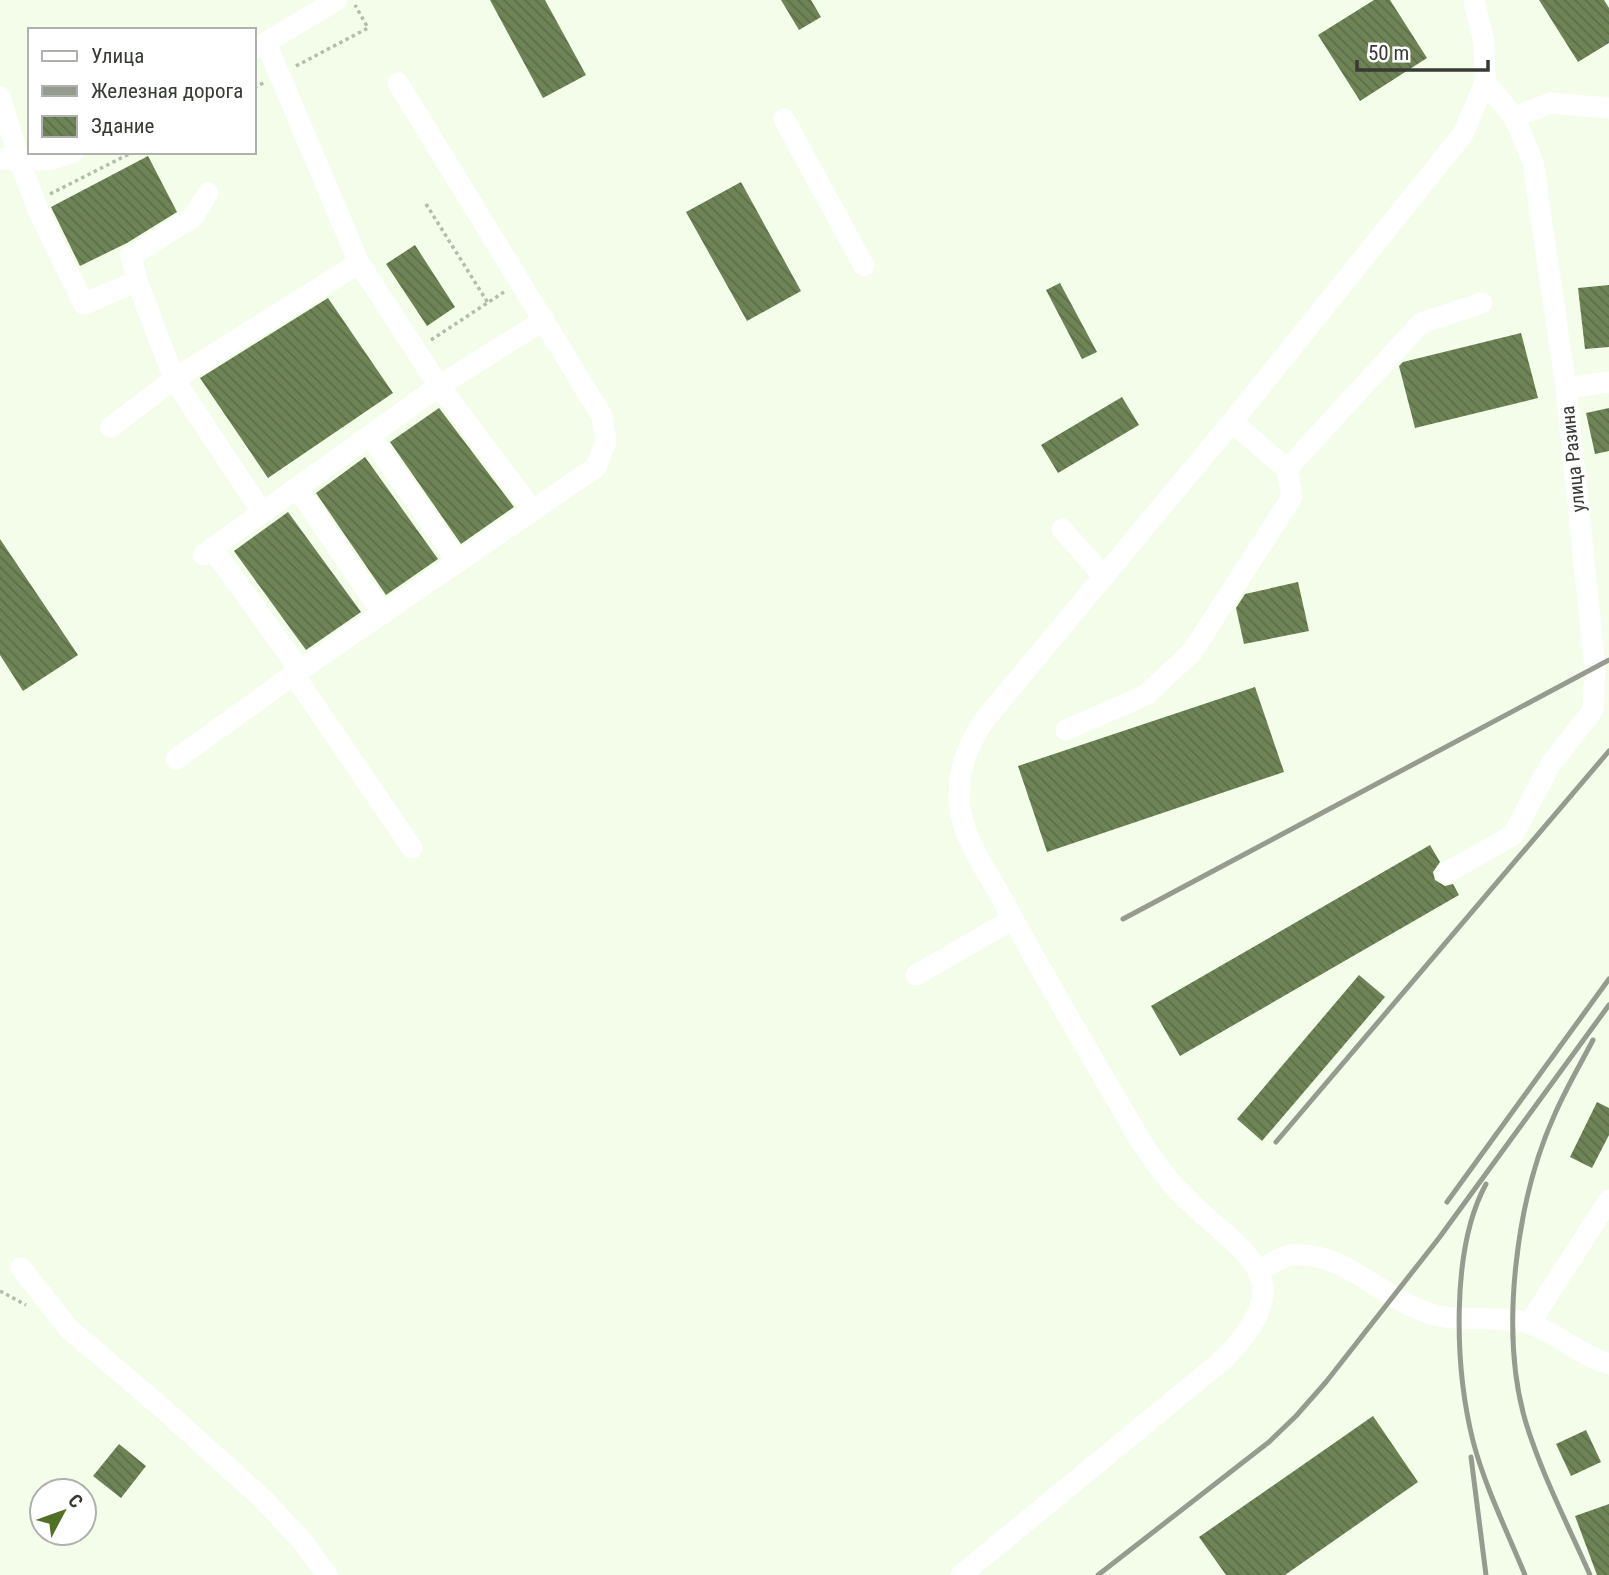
<svg xmlns="http://www.w3.org/2000/svg" width="1609" height="1575" viewBox="0 0 1609 1575" font-family="'Roboto Condensed',sans-serif">
<style>
.building{fill:url(#building-back-hatch)}
.lines{fill:none;stroke-linecap:round;stroke-linejoin:round}
.path{stroke:#b5bcad;stroke-width:3.5;stroke-dasharray:3.5 3.5;stroke-linecap:butt}
.minor{stroke:#fff;stroke-width:21}
.rail{stroke:#959b8e;stroke-width:5}
.labels{text-anchor:middle;dominant-baseline:central;stroke-width:7;stroke-linejoin:round;paint-order:stroke}
.street-label{font-size:19px;fill:#373b33;stroke:#fff}
</style>
<defs>
<pattern id="building-back-hatch" width="6" height="6" patternUnits="userSpaceOnUse" patternTransform="scale(1.75)"><rect width="6" height="6" fill="#6f8456"/><path d="M-1 5l2 2M0 0l6 6M5-1l2 2" fill="none" stroke="#5c6d48"/></pattern>
</defs>
<rect width="100%" height="100%" fill="#f4fdea"/>
<g class="building">
<polygon points="490,0 545,0 586,75 543,98"/>
<polygon points="781,0 811,0 821,17 799,30"/>
<polygon points="1374,0 1390,0 1427,58 1360,101 1318,35"/>
<polygon points="1539,0 1604,0 1609,8 1609,43 1578,62"/>
<polygon points="148,156 177,212 127,243 80,266 51,207"/>
<polygon points="741,182 801,291 747,321 686,212"/>
<polygon points="415,245 455,307 427,326 386,264"/>
<polygon points="1060,283 1097,352 1082,359 1046,290"/>
<polygon points="1609,285 1609,347 1585,349 1578,288"/>
<polygon points="328,298 393,393 268,478 200,378"/>
<polygon points="1521,333 1538,398 1415,428 1399,366 1403,362"/>
<polygon points="1122,397 1139,425 1058,473 1041,445"/>
<polygon points="439,408 514,507 461,544 390,442"/>
<polygon points="1609,408 1609,451 1595,454 1586,413"/>
<polygon points="365,457 438,559 386,595 316,493"/>
<polygon points="288,512 361,612 306,650 234,551"/>
<polygon points="0,539 78,655 23,691 0,655"/>
<polygon points="1298,582 1309,631 1244,644 1236,608 1245,594"/>
<polygon points="1255,687 1284,772 1047,852 1018,766"/>
<polygon points="1430,845 1440,862 1433,872 1435,880 1445,886 1453,884 1459,895 1180,1056 1151,1006"/>
<polygon points="1359,975 1385,997 1262,1141 1237,1119"/>
<polygon points="1597,1102 1609,1108 1609,1135 1592,1168 1570,1157"/>
<polygon points="1373,1416 1418,1482 1285,1575 1226,1575 1199,1537"/>
<polygon points="1586,1430 1601,1462 1571,1476 1556,1444"/>
<polygon points="119,1444 146,1466 121,1498 93,1476"/>
<polygon points="1609,1504 1609,1575 1597,1575 1575,1516"/>
</g>
<g class="lines">
<g class="path">
<polyline points="296,66 368,28 355,5"/>
<polyline points="254,88 265,82"/>
<polyline points="50,194 133,152"/>
<polyline points="426,204 488,303"/>
<polyline points="431,340 504,292"/>
<polyline points="0,1291 26,1305"/>
</g>
<g class="minor">
<polyline points="255,49 337,0"/>
<polyline points="0,97 19,159 39,213 84,304 137,281 131,256 193,217 208,193"/>
<polyline points="1514,117 1551,103 1609,108"/>
<polyline points="784,119 864,266"/>
<polyline points="0,159 50,160 73,152"/>
<polyline points="137,281 174,379 359,263"/>
<polyline points="1566,388 1609,382"/>
<polyline points="111,427 174,379 262,512"/>
<polyline points="370,436 458,562"/>
<polyline points="1287,469 1421,323 1482,303"/>
<polyline points="297,488 383,614"/>
<polyline points="533,511 439,386 544,320"/>
<polyline points="1062,529 1104,577"/>
<polyline points="212,548 300,670"/>
<polyline points="203,555 439,386 359,263 266,43"/>
<polyline points="294,675 412,848"/>
<polyline points="1066,730 1146,695 1192,652 1292,497 1287,469 1232,422"/>
<polyline points="176,759 300,670 596,467 606,441 602,416 398,83"/>
<polyline points="1446,873 1513,835 1550,765 1593,710 1595,668 1566,388 1533,162 1514,117 1485,82 1484,43 1474,0"/>
<polyline points="916,975 1013,919"/>
<polyline points="21,1268 69,1329 160,1406 263,1499 303,1542 327,1575"/>
<path d="M1258,1271C1268,1266 1281,1256 1292,1255C1345,1251 1381,1298 1428,1313C1460,1324 1495,1314 1528,1323C1557,1332 1580,1356 1609,1364"/>
<polyline points="1529,1324 1609,1200"/>
<path d="M961,1575L1224,1359C1306,1274 1242,1256 1183,1195C1166,1179 1153,1159 1140,1140C1094,1060 1046,981 1002,899C987,871 964,840 960,808C956,774 967,744 986,718L1232,422L1463,134L1485,82"/>
</g>
<g class="rail">
<polyline points="1123,919 1609,660"/>
<polyline points="1276,1142 1609,751"/>
<path d="M1486,1184C1450,1250 1455,1369 1473,1441C1485,1487 1507,1531 1525,1575"/>
<polyline points="1447,1202 1609,979"/>
<polyline points="1471,1457 1486,1575"/>
<polyline points="1098,1575 1269,1442 1296,1416 1326,1382 1439,1238 1609,1005"/>
<path d="M1590,1575C1568,1525 1542,1475 1526,1423C1499,1333 1516,1201 1554,1116C1565,1090 1580,1065 1593,1040"/>
</g>
</g>
<g class="labels">
<g class="street-label">
<text transform="translate(1573 459) rotate(-96)">улица Разина</text>
</g>
</g>
<rect x="28" y="28" width="228" height="126" fill="#ffffff" stroke="#afb1ad" stroke-width="2"/>
<rect x="42" y="51" width="35" height="10" fill="#ffffff" stroke="#afb1ad" stroke-width="2"/>
<text x="91" y="63" font-size="21" fill="#373b33">Улица</text>
<rect x="42" y="86" width="35" height="10" fill="#959b8e" stroke="#afb1ad" stroke-width="2"/>
<text x="91" y="98" font-size="21" fill="#373b33">Железная дорога</text>
<rect x="42" y="116" width="35" height="21" fill="url(#building-back-hatch)" stroke="#afb1ad" stroke-width="2"/>
<text x="91" y="133" font-size="21" fill="#373b33">Здание</text>
<g transform="translate(63 1512) rotate(49)"><circle r="33" fill="#ffffff" stroke="#afb1ad" stroke-width="2"/>
<path d="M0-5L12 26L0 18L-12 26Z" fill="#516f25"/>
<text y="-10" font-size="19" font-weight="bold" text-anchor="middle" fill="#373b33">С</text>
</g>
<path d="M1357 60v10h131v-10" fill="none" stroke="#373b33" stroke-width="3.5"/>
<text x="1368" y="60" font-size="21" fill="#373b33" stroke="#ffffff" stroke-width="5" paint-order="stroke">50 m</text>
</svg>
